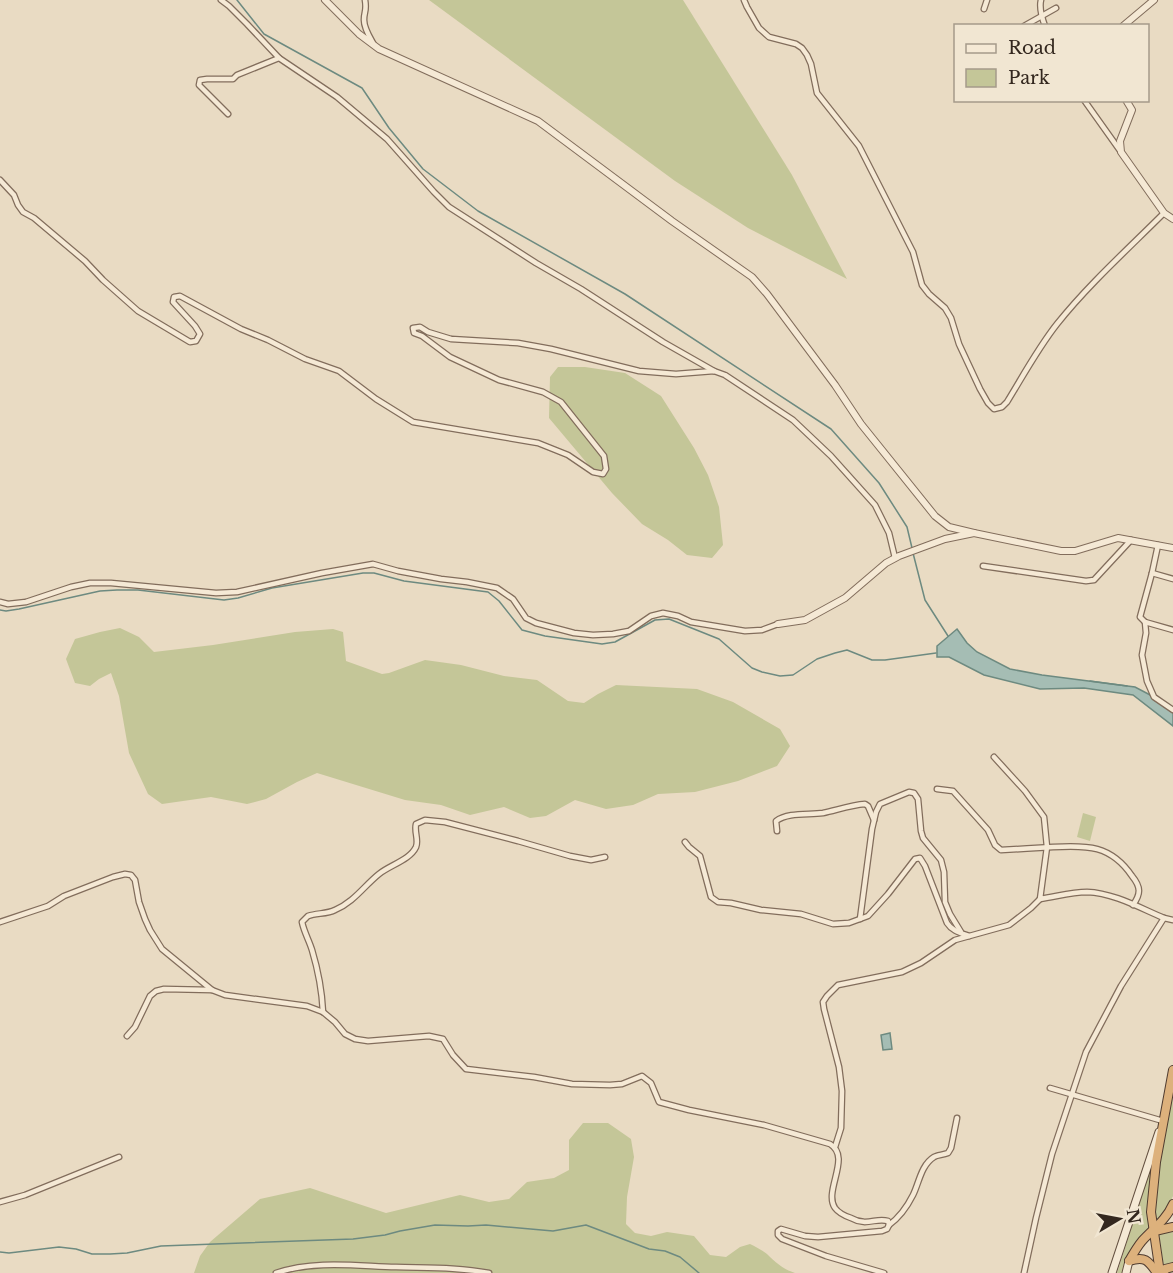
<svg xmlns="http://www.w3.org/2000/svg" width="1173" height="1273" viewBox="0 0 1173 1273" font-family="'Libre Baskerville',serif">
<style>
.green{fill:#c4c698}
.water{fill:#a5bdb4;stroke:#6d8a80;stroke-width:1.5}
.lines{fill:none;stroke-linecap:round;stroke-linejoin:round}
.stream{stroke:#6d8a80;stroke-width:1.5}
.minor-casing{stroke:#826d5c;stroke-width:7}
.tertiary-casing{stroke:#826d5c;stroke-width:8}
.secondary-casing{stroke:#634f3f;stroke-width:9}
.trunk-casing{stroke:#503c30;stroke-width:10}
.minor{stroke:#f5e9d5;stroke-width:4.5}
.tertiary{stroke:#f5e9d5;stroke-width:6}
.secondary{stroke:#f5e9d5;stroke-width:7}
.trunk{stroke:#ddb17c;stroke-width:8}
</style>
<rect width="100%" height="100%" fill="#e9dbc3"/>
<g class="green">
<polygon points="429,0 683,0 792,175 847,279 748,228 675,181"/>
<polygon points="558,367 585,367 625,373 661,396 694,448 708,475 719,507 723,545 712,558 687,555 668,540 642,524 612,493 549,418 550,377"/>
<polygon points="120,628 139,637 154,652 213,645 295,632 333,629 343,632 346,661 382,674 389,673 425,660 461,665 504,676 537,680 568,701 584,703 598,694 616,685 697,689 733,702 780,729 790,746 777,766 738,781 695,792 658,794 633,805 606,809 575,800 546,816 530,818 504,807 470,815 441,805 405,800 317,773 297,782 266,799 247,804 211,797 162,804 148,794 129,753 119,696 111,673 99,679 90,686 75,683 66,659 75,639 100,632"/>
<polygon points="1083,813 1096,817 1090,841 1077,837"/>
<path d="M1173,1089V1196L1168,1207L1154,1226C1156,1180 1163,1134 1173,1089Z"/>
<path d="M583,1123H608L631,1139L634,1157L627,1197L626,1224L635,1233L651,1236L667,1232L694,1236L710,1255L726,1257L740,1247L750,1244C756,1247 762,1250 767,1254C776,1263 783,1269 795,1273H194L200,1256L210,1242L260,1199L310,1188L386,1213L460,1195L489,1202L509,1199L527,1182L554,1178L569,1170V1140Z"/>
<polygon points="1154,1157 1150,1229 1123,1273 1117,1273"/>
<polygon points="1173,1232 1173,1264 1164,1268 1159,1234"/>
</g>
<g class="water">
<polygon points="957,629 967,643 977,652 1010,669 1042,675 1135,687 1154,697 1173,710 1173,726 1133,695 1084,688 1040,689 984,675 949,657 937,657 937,646"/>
<polygon points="890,1033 892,1049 883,1050 881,1035"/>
</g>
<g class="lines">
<g class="stream">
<polyline points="237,0 264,34 362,88 389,128 423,169 478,211 625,294 831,429 879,483 907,527 912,548"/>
<polyline points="913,553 925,600 948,636"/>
<polyline points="0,610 6,611 19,609 100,591 117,590 138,590 224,600 238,598 272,588 363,573 374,573 404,581 488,592 499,601 522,630 545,636 602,644 615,642 655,620 669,619 719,639 752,668 762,672 780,676 793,675 817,659 835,653 847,650 872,660 885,660 936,653"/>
<polyline points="1090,681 1127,686"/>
<polyline points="0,1252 9,1253 59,1247 76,1249 92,1254 110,1254 127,1253 161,1246 353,1239 385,1235 400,1231 435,1225 468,1226 486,1225 553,1231 586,1225 649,1249 665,1251 680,1257 699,1273"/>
</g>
<defs>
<g id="minor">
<polyline points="221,0 229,6 247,24 279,58 337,97 387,139 434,192 449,207 536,263 581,289 663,342 714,371"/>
<path d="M365,0C367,11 364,11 364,20C364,28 369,36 373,43"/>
<path d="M744,0L747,7L759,28L769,37L796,44L802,48L807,55L811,64L817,93L859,146L913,252L922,285L929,294L945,308L951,318L959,344L980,389L988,403L994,409L1002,407L1007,402C1023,376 1038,348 1057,324C1089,284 1128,249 1164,213"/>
<path d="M1041,0C1039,8 1042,18 1045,26"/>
<polyline points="984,9 987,0"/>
<polyline points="1024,26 1056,8"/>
<polyline points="1084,100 1121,152"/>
<polyline points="228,114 199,85 200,80 207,79 233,79 237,75 279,58"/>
<polyline points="0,180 14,195 18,205 23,212 34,218 85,261 103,280 138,311 190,342 196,341 200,334 195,326 173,302 174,297 180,296 241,329 268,340 305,359 339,371 376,399 413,422 538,443 568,455 593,472 603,474 606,469 604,456 561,402 543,392 499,380 450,357 422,336 414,333 413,328 420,327 428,332 451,339 518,343 551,349 639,371 676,374 714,371 725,375 793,420 831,456 875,505 889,533 895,558"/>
<polyline points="1158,545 1152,573 1140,617 1145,622 1173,630"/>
<polyline points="983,566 1086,581 1094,580 1131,540"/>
<polyline points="1152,573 1173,579"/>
<polyline points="0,602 8,604 26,602 71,587 90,583 111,583 216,593 237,592 322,573 373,564 398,571 441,579 467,582 497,588 513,599 526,618 536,623 574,633 593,635 613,634 629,631 651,616 663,613 678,616 691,622 745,631 762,630 778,624"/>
<polyline points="1145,622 1146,633 1142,655 1147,681 1154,697 1173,710"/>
<path d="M994,757L1025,791L1044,817L1047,847L1040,899C1055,897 1071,892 1087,892C1114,893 1140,908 1164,918L1173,920"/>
<path d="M937,789L953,791L988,830L995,845L1001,850C1018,849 1036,848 1053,847C1087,845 1111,845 1132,876C1141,887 1141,894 1133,905"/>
<path d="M777,831L776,821C788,812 808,815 823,813C837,810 851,805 865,804L868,806L874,820"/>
<path d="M685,842L689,847L700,856L711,897L718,902L731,903L761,910L801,914L833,924L849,923L868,916L888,894L915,859L920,858L925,866L947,923C952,931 961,933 969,936"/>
<polyline points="860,919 872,829 876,812 880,804 909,792 914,793 918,799 921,831 923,838 941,860 944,872 945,902 950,914 961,932"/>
<path d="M0,922L48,906L64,896L113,877L125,874L131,875L135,880L139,902L145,919L150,930L162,949L212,990L225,995L307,1006L323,1012L335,1022L345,1034L355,1039L368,1041L429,1036L443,1039L453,1055L466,1069L534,1077L572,1084L610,1085L622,1084L642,1076L651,1083L659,1102L689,1110L764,1125L830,1144C852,1157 823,1191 835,1208C838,1212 845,1216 851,1218C867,1227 876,1217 888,1221L889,1225L887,1229L882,1231L818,1237L805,1236L781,1229L778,1231V1235L782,1239L826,1256L884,1273"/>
<path d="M323,1012C322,991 318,970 312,950C309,940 304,932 302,922L308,916C317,913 327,914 335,910C354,902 364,886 379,874C390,865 410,860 416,847C419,840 414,832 416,824L425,820L445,822L518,841L570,856L591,860L605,857"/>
<polyline points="127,1036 135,1027 150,996 156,991 164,989 212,990"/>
<polyline points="1050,1088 1163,1121"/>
<polyline points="835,1147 841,1128 842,1091 839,1067 824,1009 823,1002 827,996 838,985 902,972 921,963 955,940 1009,925 1031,908 1040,899"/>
<polyline points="0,1202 25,1195 119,1157"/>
<path d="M889,1225C900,1217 907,1207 913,1195C919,1183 921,1165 934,1157C937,1155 943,1155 948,1153L951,1148L957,1118"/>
<path d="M276,1273C315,1260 356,1266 396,1267C427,1268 458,1267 489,1273"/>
<polyline points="1024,1273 1036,1218 1052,1154 1086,1052 1121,986 1164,918"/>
</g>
<g id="tertiary">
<polyline points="325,0 359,34 379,49 538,121 672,221 752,277 767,294 835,385 861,424 935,516 949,527 974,533"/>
<polyline points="1123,26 1154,0"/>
<polyline points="1126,100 1132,110 1120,141 1121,152 1164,213 1173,219"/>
<polyline points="778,624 805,620 845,598 886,563 899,556 945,539 974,533 1061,551 1075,551 1118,538 1173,548"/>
</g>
<g id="secondary">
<polyline points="1112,1273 1159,1132"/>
<polyline points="1126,1273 1129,1261"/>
</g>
<g id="trunk">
<polyline points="1155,1231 1173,1227"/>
<path d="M1129,1261C1133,1254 1137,1247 1142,1241C1154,1228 1166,1220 1173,1204"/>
<path d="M1129,1261C1145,1256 1148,1260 1157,1273"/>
<polyline points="1160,1273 1151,1212 1156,1162 1173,1070"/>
<polyline points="1164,1273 1165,1269 1173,1267"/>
</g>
</defs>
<use href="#minor" class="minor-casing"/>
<use href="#tertiary" class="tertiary-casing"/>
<use href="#secondary" class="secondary-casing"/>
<use href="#trunk" class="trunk-casing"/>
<use href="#minor" class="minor"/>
<use href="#tertiary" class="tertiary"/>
<use href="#secondary" class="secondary"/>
<use href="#trunk" class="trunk"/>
</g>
<rect x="954" y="24" width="195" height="78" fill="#f1e6d2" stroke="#a59a8a" stroke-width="1.5"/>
<rect x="966" y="44" width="30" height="9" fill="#f5e9d5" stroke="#a59a8a" stroke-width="1.5"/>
<text x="1008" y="54" font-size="18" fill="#33271e">Road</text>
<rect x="966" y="69" width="30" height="18" fill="#c4c698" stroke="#a59a8a" stroke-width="1.5"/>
<text x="1008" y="84" font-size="18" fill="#33271e">Park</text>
<g transform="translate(1119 1219) rotate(80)" stroke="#f1e6d2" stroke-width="4.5" paint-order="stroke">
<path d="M0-4.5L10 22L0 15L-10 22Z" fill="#33271e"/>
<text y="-9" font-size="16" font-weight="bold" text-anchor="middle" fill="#33271e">N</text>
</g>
</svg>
